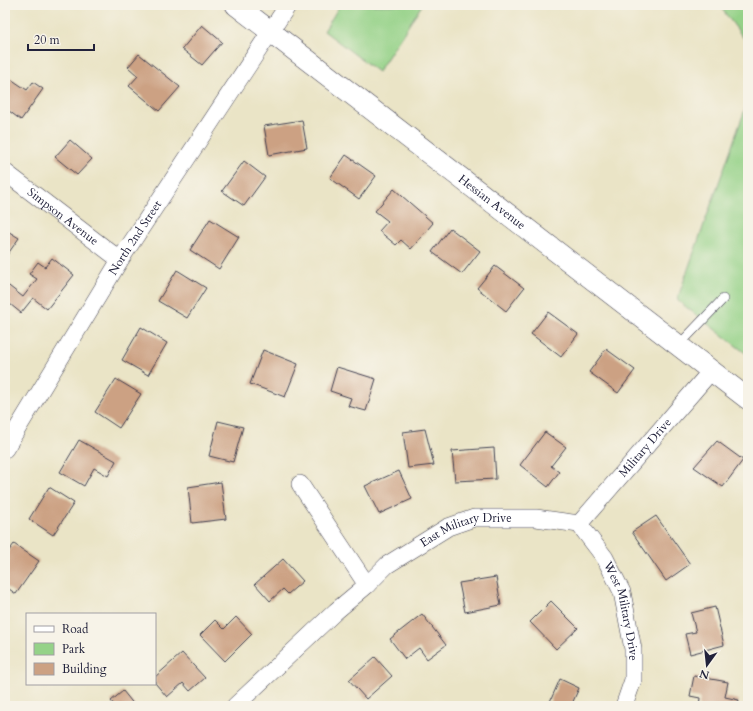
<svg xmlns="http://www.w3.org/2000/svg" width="753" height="711" viewBox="0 0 753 711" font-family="Cardo,serif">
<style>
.green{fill:#95d288;stroke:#5c7a62}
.building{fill:#cca183}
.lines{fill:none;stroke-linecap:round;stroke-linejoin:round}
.service-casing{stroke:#403f50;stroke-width:10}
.minor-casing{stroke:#403f50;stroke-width:18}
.tertiary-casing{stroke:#403f50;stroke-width:22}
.service{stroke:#fff;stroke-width:9}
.minor{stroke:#fff;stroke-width:17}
.tertiary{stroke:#fff;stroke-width:21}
.labels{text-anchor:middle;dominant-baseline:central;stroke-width:3;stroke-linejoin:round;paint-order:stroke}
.street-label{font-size:12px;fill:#22223b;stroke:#f7f3e8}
</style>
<rect width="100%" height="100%" fill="#f7f3e8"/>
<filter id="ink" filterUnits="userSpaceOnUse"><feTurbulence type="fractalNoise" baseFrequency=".025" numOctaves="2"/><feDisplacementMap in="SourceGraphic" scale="8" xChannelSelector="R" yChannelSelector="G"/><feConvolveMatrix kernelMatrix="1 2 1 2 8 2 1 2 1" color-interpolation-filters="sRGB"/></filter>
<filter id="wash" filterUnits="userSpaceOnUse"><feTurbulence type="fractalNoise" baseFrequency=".012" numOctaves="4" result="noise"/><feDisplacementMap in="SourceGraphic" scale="16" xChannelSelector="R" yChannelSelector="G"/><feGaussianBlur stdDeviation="0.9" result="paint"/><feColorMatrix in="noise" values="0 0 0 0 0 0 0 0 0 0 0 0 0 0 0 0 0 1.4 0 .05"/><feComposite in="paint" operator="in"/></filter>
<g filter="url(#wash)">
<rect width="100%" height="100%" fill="#eae4c6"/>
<g class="green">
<polygon points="340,5 422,5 378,72 324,31"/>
<polygon points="719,5 748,5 748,44"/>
<polygon points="748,101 748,355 677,300"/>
</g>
<g id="blocks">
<g class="building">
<polygon points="202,25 222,42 202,65 182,49"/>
<polygon points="139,54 180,87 159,111 129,86 138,76 128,67"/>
<polygon points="5,75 27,90 33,82 43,89 21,120 5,108"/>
<polygon points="302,120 307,148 269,155 264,126"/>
<polygon points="70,140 92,159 77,175 55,157"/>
<polygon points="346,155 376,176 359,199 330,178"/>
<polygon points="244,161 265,177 244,206 222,191"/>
<polygon points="394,189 433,223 411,249 401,240 396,245 379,231 388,221 375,211"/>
<polygon points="210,219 239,237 219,269 190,250"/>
<polygon points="450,228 480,251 462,274 432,252"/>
<polygon points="6,230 19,238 5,258 5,231"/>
<polygon points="52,258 74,275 47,309 33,298 21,313 5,300 5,283 23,297 37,279 29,274 38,262 45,267"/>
<polygon points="495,266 524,288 506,311 477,288"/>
<polygon points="177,270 206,288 187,318 158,301"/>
<polygon points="548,312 578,334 561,357 531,334"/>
<polygon points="141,327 167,343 148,375 122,360"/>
<polygon points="606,349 635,370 618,393 589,372"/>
<polygon points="263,350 298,364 285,397 250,384"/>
<polygon points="337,367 376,379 366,411 348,406 351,398 330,391"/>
<polygon points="116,379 141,394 119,428 95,412"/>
<polygon points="218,421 243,427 233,462 209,456"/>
<polygon points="425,429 434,465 408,468 403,432"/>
<polygon points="545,432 566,447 551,466 559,472 548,487 520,465"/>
<polygon points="79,440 116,461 108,476 94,468 84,486 60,472"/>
<polygon points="717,441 743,460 723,487 694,467"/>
<polygon points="494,448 496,479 455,481 452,451"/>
<polygon points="399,471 412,499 379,514 365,486"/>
<polygon points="221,482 226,519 192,523 188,487"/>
<polygon points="49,487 74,503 53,535 29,519"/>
<polygon points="656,516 690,564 666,581 632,532"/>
<polygon points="14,544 39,561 16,594 5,586 5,556"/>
<polygon points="283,559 303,581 288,594 283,589 270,601 255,584"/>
<polygon points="496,577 501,605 465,612 459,583"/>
<polygon points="551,601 578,628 556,649 530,622"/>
<polygon points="715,607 724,645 690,654 685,634 696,632 691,613"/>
<polygon points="422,614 446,645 427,659 419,648 405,659 390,639"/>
<polygon points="236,617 252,634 225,661 200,635 215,620 224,629"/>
<polygon points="182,653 205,678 190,691 183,683 167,697 155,683 155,677"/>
<polygon points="375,657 392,676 366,699 349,680"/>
<polygon points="694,676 728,682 725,697 739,700 737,706 699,706 700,698 690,696"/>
<polygon points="560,679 579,688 571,706 548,706"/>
<polygon points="123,691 135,706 115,706 111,701"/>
</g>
</g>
</g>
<g filter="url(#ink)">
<use href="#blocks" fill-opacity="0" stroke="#403f50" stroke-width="1"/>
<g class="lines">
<defs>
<polyline id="service" points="678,346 723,299"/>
<g id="minor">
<path id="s1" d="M5,172L120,260"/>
<path id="s2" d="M5,449L120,260L288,5"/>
<polyline points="300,484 367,585"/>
<path id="s3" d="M579,524L711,371"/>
<path id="s4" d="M579,524L605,558L622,592L633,649V680L624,706"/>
<path id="s5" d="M235,706L336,611L367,585L387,565L448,527L474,518H536L579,524"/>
</g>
<g id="tertiary">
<path id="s6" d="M236,5L748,399"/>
</g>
</defs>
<use href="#service" class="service-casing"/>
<use href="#minor" class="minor-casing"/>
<use href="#tertiary" class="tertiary-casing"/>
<use href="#service" class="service"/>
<use href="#minor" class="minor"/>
<use href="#tertiary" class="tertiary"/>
</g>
</g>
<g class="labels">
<g class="street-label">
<text stroke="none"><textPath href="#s6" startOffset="323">Hessian Avenue</textPath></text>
<text stroke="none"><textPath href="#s1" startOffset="73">Simpson Avenue</textPath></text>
<text stroke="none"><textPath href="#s2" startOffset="248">North 2nd Street</textPath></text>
<text stroke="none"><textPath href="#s3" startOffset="101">Military Drive</textPath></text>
<text stroke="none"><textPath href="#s5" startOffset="296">East Military Drive</textPath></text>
<text stroke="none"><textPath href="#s4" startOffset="99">West Military Drive</textPath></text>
</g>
</g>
<rect width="753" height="711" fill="none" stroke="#f7f3e8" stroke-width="20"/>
<rect x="26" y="613" width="130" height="72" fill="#f7f3e8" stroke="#a29fa3"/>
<rect x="34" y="626" width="20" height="6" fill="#ffffff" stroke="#a29fa3"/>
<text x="62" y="633" font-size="12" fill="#22223b">Road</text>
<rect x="34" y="643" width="20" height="12" fill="#95d288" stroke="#a29fa3"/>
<text x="62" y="653" font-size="12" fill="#22223b">Park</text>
<rect x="34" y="663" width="20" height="12" fill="#cca183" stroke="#a29fa3"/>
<text x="62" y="673" font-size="12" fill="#22223b">Building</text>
<g transform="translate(707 665) rotate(195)" stroke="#f7f3e8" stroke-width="3" paint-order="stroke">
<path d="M0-3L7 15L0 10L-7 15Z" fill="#22223b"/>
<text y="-6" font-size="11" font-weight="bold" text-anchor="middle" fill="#22223b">N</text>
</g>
<path d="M28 44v6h66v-6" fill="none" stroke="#22223b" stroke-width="2"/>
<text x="34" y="44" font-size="12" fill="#22223b" stroke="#f7f3e8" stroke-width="3" paint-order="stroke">20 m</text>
</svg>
